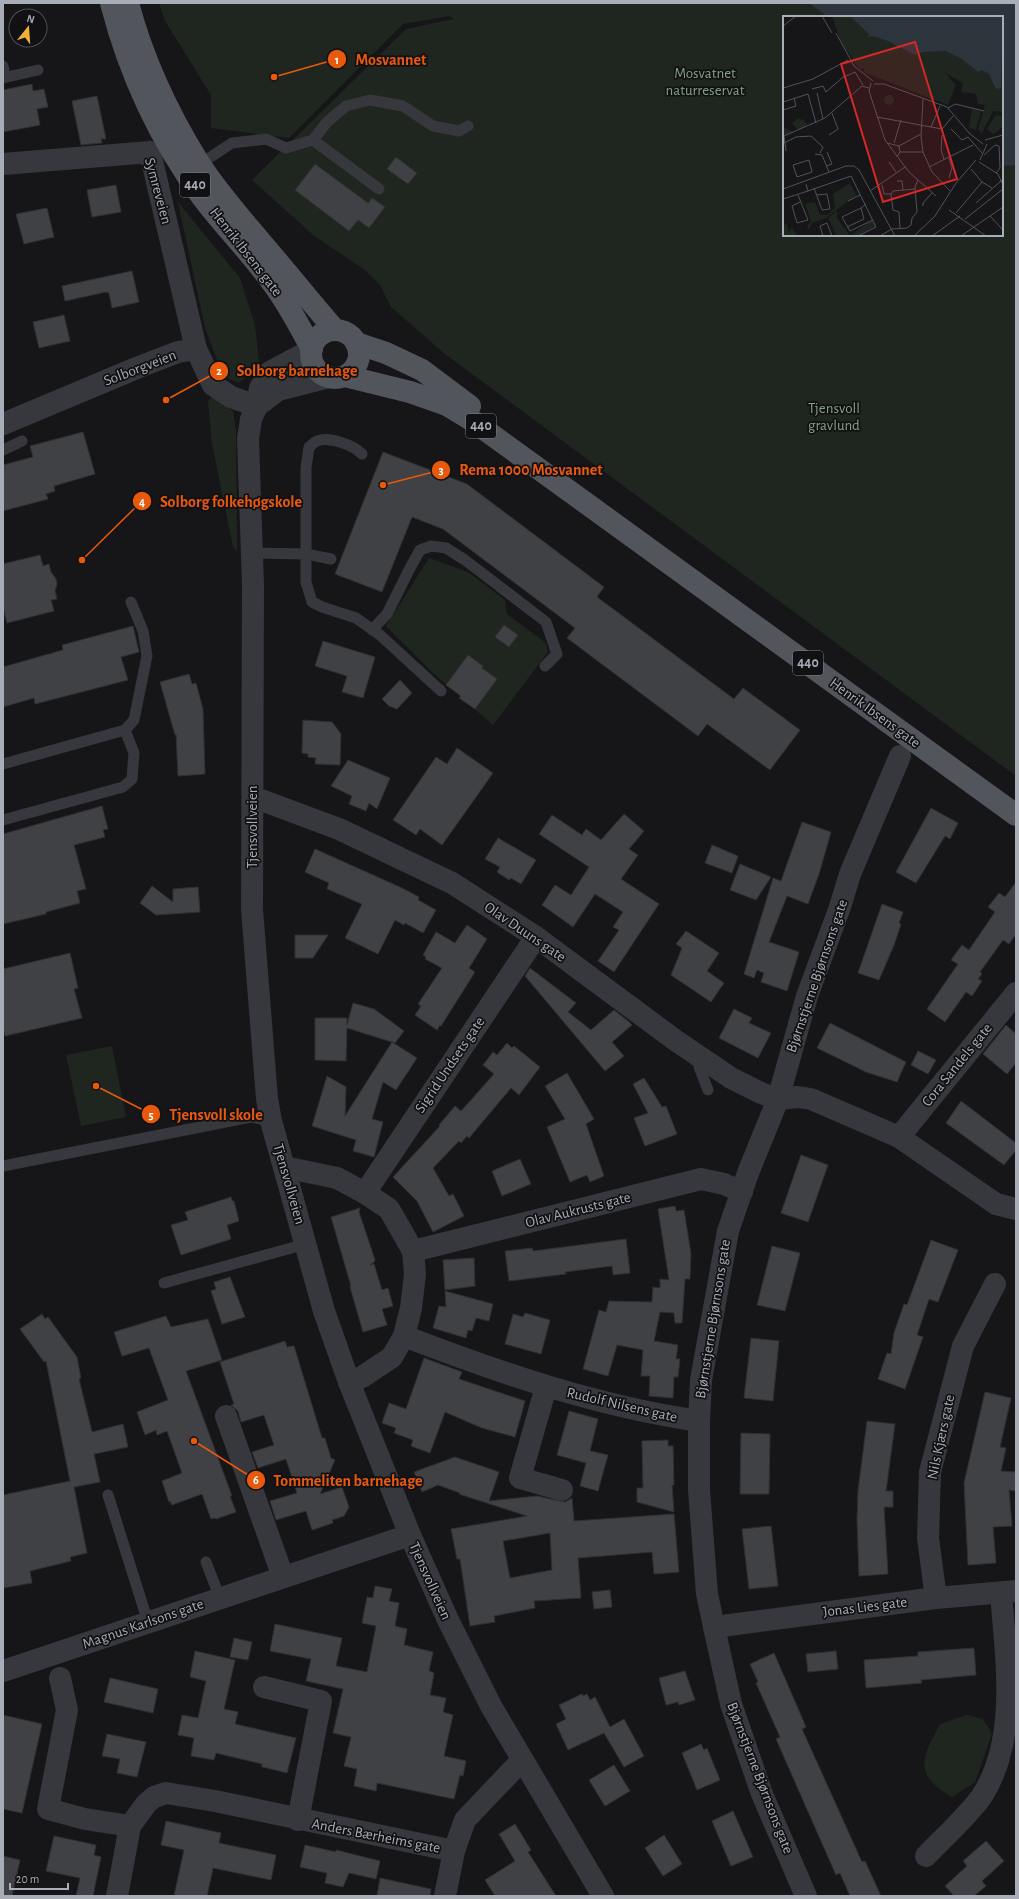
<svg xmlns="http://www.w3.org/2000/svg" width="1019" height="1899" viewBox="0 0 1019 1899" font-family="'Alegreya Sans',sans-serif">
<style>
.green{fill:#1e261f;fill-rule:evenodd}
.water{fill:#2c353c}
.building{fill:#404145;stroke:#303034;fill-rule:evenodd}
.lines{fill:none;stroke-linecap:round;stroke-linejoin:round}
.service{stroke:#37383d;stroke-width:11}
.minor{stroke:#37383d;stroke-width:22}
.tertiary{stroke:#37383d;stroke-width:22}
.primary{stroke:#53555c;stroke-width:22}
.labels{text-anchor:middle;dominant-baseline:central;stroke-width:3.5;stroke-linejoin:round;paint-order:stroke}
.shield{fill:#111113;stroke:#7b7e86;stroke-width:1}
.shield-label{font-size:14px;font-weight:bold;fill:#a8adb8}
.park-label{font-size:15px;fill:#7fa381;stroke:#111113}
.street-label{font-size:15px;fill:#a8adb8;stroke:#111113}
.inset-road{fill:none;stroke:#505258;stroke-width:1}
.view{fill:#d62828;fill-opacity:0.15;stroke:#d62828;stroke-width:2}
.inset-edge{fill:none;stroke:#a8adb8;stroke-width:2}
.leader{fill:none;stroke:#e8590c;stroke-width:1.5}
.callout-dot{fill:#e8590c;stroke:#111113;stroke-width:1.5}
.mark-label{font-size:12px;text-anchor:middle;font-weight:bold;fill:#fff}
.callout-label{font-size:16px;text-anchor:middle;font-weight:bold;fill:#e8590c;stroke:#111113;stroke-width:3.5;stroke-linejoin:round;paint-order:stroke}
</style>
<rect width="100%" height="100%" fill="#161618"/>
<g class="green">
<path d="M159,3H1016V776L445,354L391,307L380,285L365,270L313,235L252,180L406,29L454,19L449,16L403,24L289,138L211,128V95L165,21ZM784,17H1002V235H784Z"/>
<polygon points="178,202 240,278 255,325 259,361 256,368 239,383 227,378 221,370 205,328"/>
<polygon points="212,397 233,411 236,431 237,552 233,547 212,444 208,401"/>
<polygon points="429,558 468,572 505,600 507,614 546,643 548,652 493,725 433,673 386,626"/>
<polygon points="112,1046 126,1117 81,1126 66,1055"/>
<path d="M967,1715L983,1719L992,1734L975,1782L952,1797C912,1774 922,1758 940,1724Z"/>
</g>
<polygon class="water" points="809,3 1016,3 1016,165 1002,166 1002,17 828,17"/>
<g class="building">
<polygon points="32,84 33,91 44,89 48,107 37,109 40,125 3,132 3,90"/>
<polygon points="97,96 106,139 101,139 102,143 81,145 72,101"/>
<polygon points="396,157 417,173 408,184 387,169"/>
<polygon points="315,164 368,203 372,198 385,207 369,228 358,220 349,231 295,190"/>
<polygon points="116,185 121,212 92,217 87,190"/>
<polygon points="47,208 54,237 24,244 16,214"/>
<polygon points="132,271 139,302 112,308 109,293 106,292 65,301 62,286"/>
<polygon points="64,315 70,341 39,348 33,322"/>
<polygon points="83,432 95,474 54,486 55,491 46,494 48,499 3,511 3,465 33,457 30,446"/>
<polygon points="383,452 467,484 604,587 597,597 734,699 743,688 800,730 770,770 707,724 698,736 567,638 575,628 443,529 412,517 382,592 335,574"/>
<polygon points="40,555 43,566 49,564 51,572 56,579 57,584 55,591 57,599 51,600 54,611 7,623 3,607 3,564"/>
<polygon points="504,625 518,635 509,647 495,637"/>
<polygon points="133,626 139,652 121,657 128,680 35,704 34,698 3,707 3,667 63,650 62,645"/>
<polygon points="323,641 375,657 363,698 342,692 347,676 315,666"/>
<polygon points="468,655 483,666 482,668 497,679 475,709 459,698 461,696 446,685"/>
<polygon points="189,674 192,684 196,683 203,709 205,774 178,776 176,734 175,735 160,682"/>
<polygon points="400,680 412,693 397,709 389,706 382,699"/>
<polygon points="303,720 332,722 341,734 340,765 315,764 316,758 308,757 308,754 302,753"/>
<polygon points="457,748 493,773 442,845 420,829 416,835 393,820 436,757 447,764"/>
<polygon points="348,760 390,778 377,809 369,803 366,811 349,804 352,796 331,786"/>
<polygon points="102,806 108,829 103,830 105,837 74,845 86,889 77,891 80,903 46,912 46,914 3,924 3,834"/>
<polygon points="931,808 958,823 950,839 945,836 916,883 896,872"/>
<polygon points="624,814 644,831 629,849 638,855 621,879 659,904 614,972 598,961 619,930 613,927 623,912 595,894 573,927 542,905 555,885 571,895 589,867 539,834 552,815 582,835 586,829 601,840"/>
<polygon points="802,822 831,832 819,874 808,904 787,896 769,942 799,952 787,991 761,982 764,973 757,970 754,978 744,974 773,878 781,881"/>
<polygon points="498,838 536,860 521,884 511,878 509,880 497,872 500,867 485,859"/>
<polygon points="712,845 738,856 732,873 705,863"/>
<polygon points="315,849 402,888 419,897 418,900 436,910 423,933 405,923 404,925 395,920 378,954 345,938 362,904 327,889 329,883 305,872"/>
<polygon points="740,864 771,877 756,900 730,890"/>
<polygon points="1016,882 1016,934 1009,944 1003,940 980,972 982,974 978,979 982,981 972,996 966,992 945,1022 927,1009 958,964 951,960 962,945 969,950 995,912 988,907 999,893 1005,897"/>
<polygon points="152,886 173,902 173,889 198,887 200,912 156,915 140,903"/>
<polygon points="882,904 903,912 899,923 901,924 894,945 879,980 858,973"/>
<polygon points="467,925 487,939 469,968 475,972 441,1026 440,1025 437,1030 415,1015 421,1006 418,1004 442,968 425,959 426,957 423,955 436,932 455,943"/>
<polygon points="686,931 719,953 707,971 724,983 711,1002 671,975 682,948 676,944"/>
<polygon points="295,935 328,935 313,958 295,958"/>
<polygon points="70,953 78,988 74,989 82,1018 5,1036 3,1027 3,969"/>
<polygon points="530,968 576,1003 568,1012 591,1030 614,1010 628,1021 632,1025 612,1042 624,1056 605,1071 525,976"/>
<polygon points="353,1003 374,1009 404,1031 395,1043 347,1028 346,1061 315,1060 315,1018 347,1018 347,1025"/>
<polygon points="734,1009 752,1018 749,1023 771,1033 758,1058 719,1038"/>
<polygon points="830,1023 906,1062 897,1082 866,1072 817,1048"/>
<polygon points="1006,1025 1016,1034 1016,1063 1007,1074 983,1054"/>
<polygon points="392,1042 417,1058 396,1090 383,1082 372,1119 383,1122 374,1157 353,1151 356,1140 312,1126 327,1076 346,1087 345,1116"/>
<polygon points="507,1043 512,1048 514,1046 540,1067 519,1095 511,1088 469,1138 467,1136 461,1143 459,1141 433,1168 449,1196 453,1194 464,1216 433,1232 417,1201 393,1177 440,1126 439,1125 455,1106 461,1111 471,1100 494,1074 483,1065 493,1052 497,1055"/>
<polygon points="918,1051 936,1060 928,1074 911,1065"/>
<polygon points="567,1073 594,1119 586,1124 604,1176 590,1182 587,1175 570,1182 547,1127 565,1119 545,1086"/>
<polygon points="644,1078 662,1107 666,1106 677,1134 645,1146 634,1118 648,1113 633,1084"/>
<polygon points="961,1101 1016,1143 1016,1150 1004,1165 946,1123"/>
<polygon points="801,1155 828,1165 808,1222 781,1213"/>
<polygon points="520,1159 531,1184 502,1196 492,1171"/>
<polygon points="231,1197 232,1201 234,1201 239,1221 227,1225 231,1239 181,1255 171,1225 188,1220 185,1212"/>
<polygon points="675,1206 676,1211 684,1210 691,1254 690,1279 685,1279 682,1323 675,1323 674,1313 660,1312 654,1341 678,1345 676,1359 680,1359 678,1377 674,1377 673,1398 649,1396 650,1376 641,1376 643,1350 617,1345 608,1376 583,1369 599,1310 606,1312 609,1301 652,1302 653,1287 660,1288 660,1279 669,1280 658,1209"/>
<polygon points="360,1208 359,1212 375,1260 374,1262 370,1265 374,1264 382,1290 388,1288 393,1306 382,1309 387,1325 363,1332 350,1287 351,1286 331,1217"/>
<polygon points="626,1239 630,1273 613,1275 612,1266 565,1272 566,1274 509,1281 505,1251 532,1248 533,1251"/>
<polygon points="931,1240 958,1250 938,1302 929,1299 917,1335 923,1337 905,1389 878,1379 887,1353 891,1354 894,1333 904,1304 907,1305"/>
<polygon points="772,1246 800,1253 785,1311 757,1305"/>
<polygon points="474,1258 475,1286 445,1290 443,1260"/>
<polygon points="230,1277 245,1317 222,1324 211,1291 216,1289 214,1282"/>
<polygon points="445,1291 493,1304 489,1321 476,1318 472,1331 468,1330 466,1338 433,1328 439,1306 446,1307"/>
<polygon points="525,1313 550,1320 541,1354 505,1344 513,1314 523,1317"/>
<polygon points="42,1314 45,1319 48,1317 77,1357 81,1378 79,1379 92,1432 123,1424 128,1447 94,1454 100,1482 74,1487 87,1553 70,1557 71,1561 30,1571 32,1583 3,1588 3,1495 70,1481 46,1361 44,1362 20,1329"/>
<polygon points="166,1316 171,1327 208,1319 222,1360 186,1371 232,1496 230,1496 236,1512 216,1519 215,1518 211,1519 202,1494 172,1505 170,1501 169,1502 162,1481 182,1473 167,1431 157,1435 156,1430 145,1435 137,1412 168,1400 149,1348 122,1356 114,1332"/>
<polygon points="751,1338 779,1341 773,1401 744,1398"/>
<polygon points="285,1341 287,1347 294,1346 322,1438 325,1438 331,1458 335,1460 320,1494 342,1487 349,1507 344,1516 332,1520 333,1523 312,1530 306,1511 276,1520 270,1501 297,1493 286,1459 258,1468 252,1452 274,1445 264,1415 241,1422 238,1411 231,1405 234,1404 220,1362"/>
<polygon points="424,1358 462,1372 459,1379 525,1401 515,1437 482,1428 445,1412 430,1453 411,1446 413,1440 394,1433 396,1428 382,1423 389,1403 406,1409"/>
<polygon points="985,1392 1011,1398 1000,1447 1006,1448 1001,1471 1016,1472 1016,1491 1009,1490 1012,1526 993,1527 996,1563 968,1565 964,1483"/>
<polygon points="569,1411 598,1419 590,1451 608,1455 598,1491 580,1486 586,1463 557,1455"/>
<polygon points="867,1421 895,1424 886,1491 893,1491 893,1507 884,1507 888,1574 859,1576 857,1520 858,1491"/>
<polygon points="741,1433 770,1434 769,1494 740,1494"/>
<polygon points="668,1440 668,1446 673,1446 674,1485 672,1485 674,1512 637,1502 637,1488 643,1488 642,1441"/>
<path d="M455,1457L499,1472L489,1501L537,1496L565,1502L572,1498L574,1521L674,1514L679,1572L654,1574L652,1552L578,1558L581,1598L534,1601L535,1608L494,1616L495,1622L470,1626L460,1559H457L451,1529L527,1516L459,1494L460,1493L438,1485L422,1492L414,1472ZM550,1533L552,1570L510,1578L503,1541Z"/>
<polygon points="771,1526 778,1586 749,1589 742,1529"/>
<polygon points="375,1586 392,1589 389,1601 399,1603 395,1626 407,1629 404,1645 433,1652 429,1671 434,1673 430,1695 446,1698 443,1712 453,1715 444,1756 466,1761 463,1776 460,1775 454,1799 377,1783 376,1791 354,1786 357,1769 344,1766 351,1737 333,1733 343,1689 306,1681 311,1659 270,1651 275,1624 342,1638 336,1666 367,1672 376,1626 362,1623 367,1597 373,1598"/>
<polygon points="610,1590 612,1607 594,1609 592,1592"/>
<polygon points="234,1638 252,1642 248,1660 230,1657"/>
<polygon points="974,1648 976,1675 921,1680 922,1683 866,1688 864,1660 918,1656 918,1652"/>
<polygon points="195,1651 235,1660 224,1709 238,1712 235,1724 296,1738 287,1773 267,1768 262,1767 262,1764 216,1753 214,1760 191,1756 194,1738 178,1735 182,1715 198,1718 206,1681 190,1677"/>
<polygon points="836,1651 838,1669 808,1672 806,1654"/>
<polygon points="774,1653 806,1727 802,1729 862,1862 865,1861 881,1896 850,1896 840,1873 836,1875 776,1739 780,1737 756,1683 758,1682 750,1664"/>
<polygon points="685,1671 695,1700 679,1705 678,1702 666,1705 659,1678"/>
<polygon points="110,1678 158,1689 153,1713 104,1702"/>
<polygon points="582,1694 583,1696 587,1694 590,1700 595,1697 610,1727 624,1719 644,1756 624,1767 604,1733 568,1750 556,1724 566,1719 559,1705"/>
<polygon points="3,1715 42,1724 22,1813 3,1809"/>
<polygon points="107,1734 146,1742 137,1777 117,1773 120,1759 102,1756"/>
<polygon points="701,1744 704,1750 707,1748 720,1780 697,1790 682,1753"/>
<polygon points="614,1765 630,1791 605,1806 589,1780"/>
<polygon points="733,1811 753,1857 731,1866 712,1821"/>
<polygon points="166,1821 221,1833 219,1843 276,1855 271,1880 213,1868 207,1896 174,1896 184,1850 161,1845"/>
<polygon points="515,1824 531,1850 528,1852 556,1896 495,1896 485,1880 515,1861 499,1834"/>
<polygon points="664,1835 682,1864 663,1876 645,1848"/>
<polygon points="54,1836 96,1845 94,1855 101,1857 93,1896 76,1896 80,1878 46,1871"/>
<polygon points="986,1841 1004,1861 982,1881 986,1886 974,1896 954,1896 945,1886 967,1866 963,1861"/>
<polygon points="305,1845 336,1852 336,1850 380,1861 376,1879 349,1873 343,1887 325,1883 327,1873 300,1867"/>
<polygon points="3,1856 20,1860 12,1896 3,1896"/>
<polygon points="380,1878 431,1889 430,1896 377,1896"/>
</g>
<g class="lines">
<g class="service">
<polyline points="3,66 5,77"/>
<polyline points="3,78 38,70"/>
<polyline points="313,140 379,189"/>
<polyline points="200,164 232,143 266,139 286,148 313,140 327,122 346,106 370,100 403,106 433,126 459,131 468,126"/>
<polyline points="3,450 22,441"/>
<path d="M362,454C353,445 329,436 317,441C314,442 311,446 309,447L306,468V582L312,602L322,607L356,618L380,635L441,691"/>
<polyline points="251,553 306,554 331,559"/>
<polyline points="372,630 387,614 410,568 420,550 431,546 446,548 465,560 546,622 557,654 545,666"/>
<polyline points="3,764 125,730 134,720 147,656 143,631 131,602"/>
<polyline points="3,820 123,787 132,779 134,753 125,730"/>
<polyline points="702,1058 699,1067 708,1090"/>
<polyline points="3,1166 251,1117 271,1121"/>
<polyline points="164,1283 306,1244"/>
<polyline points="108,1495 148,1622"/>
<polyline points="206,1562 220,1598"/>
</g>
<g class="minor">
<polyline points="3,164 150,152 196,349"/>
<polyline points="3,424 139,367 178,352 196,349 213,385 231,397 257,406"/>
<polyline points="253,797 339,829 452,883 536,937 675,1040 731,1078 761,1093 778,1099 798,1097 811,1099 899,1137 1016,993"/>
<polyline points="899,1137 996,1204 1016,1209"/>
<polyline points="284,1167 337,1178 365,1193 389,1209 413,1251 415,1274 411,1308 404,1336 392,1357 362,1377 349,1382"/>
<polyline points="365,1193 536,937"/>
<polyline points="413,1251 701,1179 724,1184 742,1192"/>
<path d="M404,1336C500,1373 597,1406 699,1421"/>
<polyline points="546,1387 520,1478 562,1490"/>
<polyline points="226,1416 283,1577"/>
<polyline points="410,1535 448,1620 491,1706 603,1896"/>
<polyline points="936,1598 928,1538 930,1472 963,1346 995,1284"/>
<polyline points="714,1627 936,1598 1016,1591"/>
<polyline points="60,1678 67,1710 48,1809 85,1819 130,1826 117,1896"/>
<polyline points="264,1687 321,1701 298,1820"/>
<polyline points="130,1826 146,1804 154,1797 166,1793 215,1801 454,1851"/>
<path d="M926,1856C944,1837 966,1818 982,1796C1019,1738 1006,1659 1001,1593"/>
<polyline points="445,1896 454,1851 465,1820 522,1760"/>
<polyline points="806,1896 762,1794 731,1704 714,1627 707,1594 699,1490 699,1421 701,1380 728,1231 748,1173 778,1099 807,996 840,907 850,874 900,756"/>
</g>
<g class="tertiary">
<polyline points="257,406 278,390 329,377"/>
<polyline points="3,1671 410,1535 349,1382 324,1311 271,1121 267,1099 252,909 253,585 248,439 251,419 257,406 260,388 270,372 311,350"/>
</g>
<g class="primary">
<path d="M111,3C129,73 159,138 202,197C226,229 256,258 278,291C291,309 301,330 312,349"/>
<path d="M128,3C143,60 168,113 199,163C217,191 240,217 261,242C286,271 310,301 335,330"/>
<circle cx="335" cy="354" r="24"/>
<polyline points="356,343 386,353 422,370 470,406"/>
<polyline points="345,376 410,392 447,405 470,419 1016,815"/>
</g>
</g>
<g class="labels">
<g class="shield">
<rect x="180" y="173" width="30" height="24" rx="3"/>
<rect x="466" y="414" width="30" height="24" rx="3"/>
<rect x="793" y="651" width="30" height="24" rx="3"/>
</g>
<g class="shield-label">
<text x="195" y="185">440</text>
<text x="481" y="426">440</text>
<text x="808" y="663">440</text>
</g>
<g class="park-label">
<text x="705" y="73">Mosvatnet<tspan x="705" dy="17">naturreservat</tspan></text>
<text x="834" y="408">Tjensvoll<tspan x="834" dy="17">gravlund</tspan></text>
</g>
<g class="street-label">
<text transform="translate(158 191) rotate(75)">Symreveien</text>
<text transform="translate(246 252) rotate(52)">Henrik Ibsens gate</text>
<text transform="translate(140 368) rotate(-21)">Solborgveien</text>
<text transform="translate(875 713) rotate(36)">Henrik Ibsens gate</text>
<text transform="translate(252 827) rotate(-90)">Tjensvollveien</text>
<text transform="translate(525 932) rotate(34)">Olav Duuns gate</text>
<text transform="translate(817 976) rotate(-71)">Bjørnstjerne Bjørnsons gate</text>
<text transform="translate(450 1065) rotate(-56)">Sigrid Undsets gate</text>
<text transform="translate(957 1065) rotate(-51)">Cora Sandels gate</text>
<text transform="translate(289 1184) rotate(74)">Tjensvollveien</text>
<text transform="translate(578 1210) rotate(-14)">Olav Aukrusts gate</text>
<text transform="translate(713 1319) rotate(-81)">Bjørnstjerne Bjørnsons gate</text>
<text transform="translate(622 1405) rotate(13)">Rudolf Nilsens gate</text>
<text transform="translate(941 1437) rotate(-78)">Nils Kjærs gate</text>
<text transform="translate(430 1581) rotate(66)">Tjensvollveien</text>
<text transform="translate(865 1607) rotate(-7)">Jonas Lies gate</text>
<text transform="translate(143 1624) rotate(-19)">Magnus Karlsons gate</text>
<text transform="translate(760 1778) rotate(69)">Bjørnstjerne Bjørnsons gate</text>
<text transform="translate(376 1836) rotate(11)">Anders Bærheims gate</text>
</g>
</g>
<g transform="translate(783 16)">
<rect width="220" height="220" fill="#161618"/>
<path d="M49,0H220V96L210,95L199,117L195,113L202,89L195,88L193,78L178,76L180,67L162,57L173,69L165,89L80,56L82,52L76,53L58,26ZM101 84a5 5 0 1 1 10 0a5 5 0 1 1-10 0ZM189,93L198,95L193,114L186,112ZM213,99L220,100V111L210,118L204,113ZM15,102L22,105L24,110L0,121V111L11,116L15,114L9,107ZM67,167L73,179L43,202L29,207L26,213L24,211L28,205L22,188L32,186L37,199L45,198L52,192L50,178ZM54,195V202L67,220H53L52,217L45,202ZM89,204L92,210L74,220L68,219ZM4,208L6,216L9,211L14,220H0V209Z" fill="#1e261f"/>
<path d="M67,0H220L218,72L213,73L206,58L199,54L195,56L179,43L163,35L140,36L132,39L105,25L90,20L85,21L86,18Z" fill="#2c353c"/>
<path class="inset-road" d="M39,0L49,17M0,10L13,0M53,17L71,50L90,65M88,67L86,75L102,124L126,156L153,180M91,68H101L164,91L187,118L200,128M0,72L30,63L65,44M29,73L40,70L43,76L59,62L72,56L80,69M34,77L40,103M140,83L138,121L140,136L149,156L167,175M0,86L25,78L33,107M165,92L172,88L201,95M0,94L13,90L11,82M94,101L148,111L157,90M148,111L159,113L170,100M168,113L179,124L185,121L199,137M46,119L55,113L49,97M159,119L158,134L161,143M202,124L220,119M1,127L13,121L28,120L40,131L37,137M104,127L116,130L117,136L114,141M111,127L118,104M116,130L138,118M3,135L1,120L42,102L79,70L86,72M117,136H140M32,138L39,139L46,156M201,139L212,129L216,130L217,152L213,157M166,142L169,152L166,162M26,144L29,156L14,161L10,149ZM197,144L204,128M106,146L113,156M196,146L215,158L220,169M43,150L49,148L44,136M146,151L190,129M188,153L199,166L209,172M114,165H119L120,174M23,168L25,175L68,160L93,211L75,220M99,169L101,178H108L110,194L116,196L117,212M31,172L39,194L47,193L44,178L34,179M0,173L63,150H71L76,154L112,220M87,175L122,151M108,178L110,175L132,173M15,179L25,204L14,207L9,190L17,186M0,183L25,175M65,185L77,179M193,187L219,164M83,188L78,192L59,201L67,215L90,204M140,190V187L149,177M166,194L203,220M173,197L199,166M207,200L219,213M182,203L220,173M64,211L81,203L78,192M40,220L37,210L44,207L49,220M97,220L109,213L124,212L128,209L129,202L134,196L132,171L135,164M131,220L152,200L173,167L193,144M149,220L177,200M178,220L220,191"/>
<path class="view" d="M132,26L174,163L100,186L58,48Z"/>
<rect width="220" height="220" class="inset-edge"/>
</g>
<path class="leader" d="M274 77L337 59M166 400L219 371M383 485L441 470M82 560L142 501M96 1086L151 1114M194 1441L256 1480"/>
<g class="callout-dot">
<circle cx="274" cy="77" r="4"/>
<circle cx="166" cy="400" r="4"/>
<circle cx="383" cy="485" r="4"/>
<circle cx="82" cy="560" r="4"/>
<circle cx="96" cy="1086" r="4"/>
<circle cx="194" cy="1441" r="4"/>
<circle cx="337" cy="59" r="10"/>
<circle cx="219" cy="371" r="10"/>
<circle cx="441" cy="470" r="10"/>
<circle cx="142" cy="501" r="10"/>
<circle cx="151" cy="1114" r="10"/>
<circle cx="256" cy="1480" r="10"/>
</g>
<g class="mark-label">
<text x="337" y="64">1</text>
<text x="219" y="375">2</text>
<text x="441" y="474">3</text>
<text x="142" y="506">4</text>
<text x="151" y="1119">5</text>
<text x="256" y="1484">6</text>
</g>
<g class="callout-label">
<text x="391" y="65">Mosvannet</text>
<text x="297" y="376">Solborg barnehage</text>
<text x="531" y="475">Rema 1000 Mosvannet</text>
<text x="231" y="507">Solborg folkehøgskole</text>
<text x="216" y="1120">Tjensvoll skole</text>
<text x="348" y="1486">Tommeliten barnehage</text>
</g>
<rect width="1019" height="1899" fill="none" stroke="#a8adb8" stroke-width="8"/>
<g transform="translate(28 28) rotate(17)"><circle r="19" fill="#111113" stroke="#4d4f55"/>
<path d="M0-3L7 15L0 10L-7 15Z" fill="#f2b134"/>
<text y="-6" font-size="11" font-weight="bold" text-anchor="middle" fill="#a8adb8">N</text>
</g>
<path d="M10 1883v6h58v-6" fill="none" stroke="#a8adb8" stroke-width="2"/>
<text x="16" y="1883" font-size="12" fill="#a8adb8" stroke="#111113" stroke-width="3" paint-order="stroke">20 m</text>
</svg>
